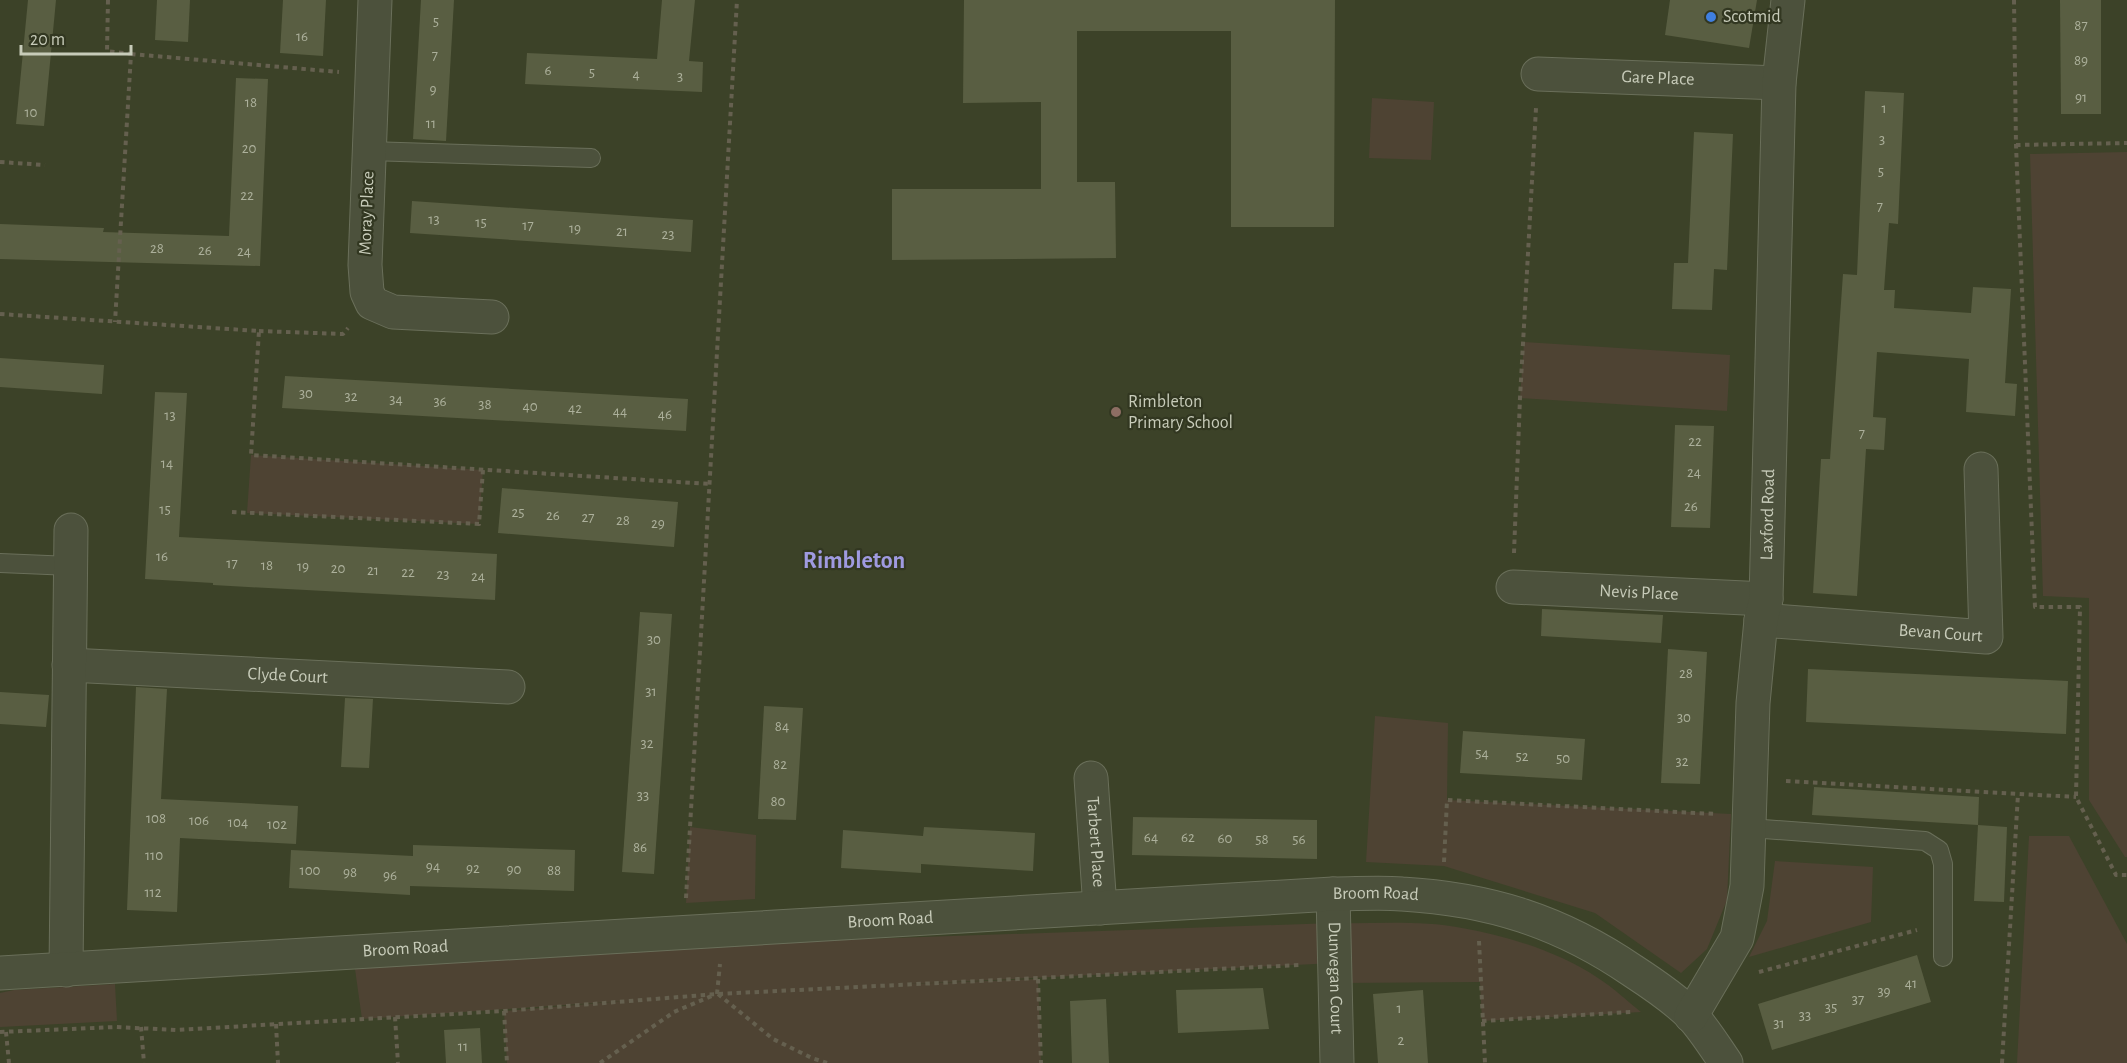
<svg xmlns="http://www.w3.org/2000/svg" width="2127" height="1063" viewBox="0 0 2127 1063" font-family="'Alegreya Sans',sans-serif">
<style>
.green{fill:#4e4333}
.building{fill:#595e42}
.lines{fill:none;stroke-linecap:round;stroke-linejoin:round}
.lane-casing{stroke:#6a6f5a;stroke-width:20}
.street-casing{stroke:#6a6f5a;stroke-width:35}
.path{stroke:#65604f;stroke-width:4;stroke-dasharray:4.5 4.5;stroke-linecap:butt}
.lane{stroke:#4c513c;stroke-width:18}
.street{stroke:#4c513c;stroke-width:33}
.shop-dot{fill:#3f7fe0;stroke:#323721;stroke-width:2}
.education-dot{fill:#8d6e63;stroke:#323721;stroke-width:2}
.labels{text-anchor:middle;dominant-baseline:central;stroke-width:4.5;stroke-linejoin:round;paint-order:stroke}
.number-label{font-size:15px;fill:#acb09b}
.poi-label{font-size:18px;fill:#c7cbb9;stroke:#323721;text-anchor:start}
.street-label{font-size:18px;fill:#c7cbb9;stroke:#323721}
.district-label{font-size:24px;font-weight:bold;fill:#9f9ae0;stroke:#323721}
</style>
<rect width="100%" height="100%" fill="#3c4228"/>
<g class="green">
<polygon points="1372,98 1434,102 1431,160 1369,158"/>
<polygon points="2127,152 2127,857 2125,857 2089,800 2089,598 2043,596 2030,154"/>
<polygon points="1524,342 1730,355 1727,411 1520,398"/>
<polygon points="251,455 483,470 479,524 247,513"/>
<polygon points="1375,716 1448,723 1447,800 1731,814 1727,900 1707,949 1681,973 1595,913 1444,866 1366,862"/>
<polygon points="690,827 756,835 755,899 686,903"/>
<polygon points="2029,836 2069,836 2127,944 2127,1063 2017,1063"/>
<polygon points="1775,861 1873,867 1871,922 1749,957 1767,921"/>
<path d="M1334,923C1376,924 1420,920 1462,928C1508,936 1559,952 1598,978C1614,988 1627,1001 1641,1012L1482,1021L1480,982L1336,983L1334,963L910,984L1038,979L1041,1063H507L504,1011L623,1001L362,1019L355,969L721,944Z"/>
<polygon points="115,984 117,1021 0,1027 0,993 14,990"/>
</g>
<g class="building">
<polygon points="28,0 56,0 44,126 16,124"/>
<polygon points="157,0 190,0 188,42 155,40"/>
<polygon points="283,0 326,0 323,56 280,53"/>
<polygon points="421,0 454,0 446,141 413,139"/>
<polygon points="662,0 695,0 689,61 703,62 702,92 525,84 527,53 657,59"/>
<polygon points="964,0 1335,0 1334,227 1231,227 1231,31 1077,31 1077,182 1115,182 1116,258 892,260 892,189 1041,189 1041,102 963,103"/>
<polygon points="1670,0 1757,0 1749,48 1665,35"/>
<polygon points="2060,0 2101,0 2101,114 2061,114"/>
<polygon points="236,78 268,79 260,266 0,259 0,224 104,228 103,232 229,236"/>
<polygon points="1865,91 1904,93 1898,224 1889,223 1884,290 1895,290 1894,308 1971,313 1973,287 2011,289 2005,383 2017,384 2015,416 1966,412 1969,359 1877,352 1873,417 1886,418 1884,450 1866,449 1857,596 1813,593 1821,459 1830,459 1843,274 1857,275"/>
<polygon points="1694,132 1733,134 1727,270 1714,269 1712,310 1672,309 1674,263 1688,263"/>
<polygon points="412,201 693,220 691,252 410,233"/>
<polygon points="0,358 104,365 102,394 0,387"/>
<polygon points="285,376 688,399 686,431 282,408"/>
<polygon points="155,392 187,393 179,537 497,554 495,600 248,587 213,585 213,583 145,579"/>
<polygon points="1675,425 1714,426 1710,528 1671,527"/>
<polygon points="502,488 678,502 674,547 498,533"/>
<polygon points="1542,609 1663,615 1661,643 1541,636"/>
<polygon points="640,612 672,614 654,874 622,872"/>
<polygon points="1668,649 1707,652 1700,784 1661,783"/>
<polygon points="1808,669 2068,681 2066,734 1806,722"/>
<polygon points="136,687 167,689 161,799 298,806 296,844 180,838 177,912 127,910"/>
<polygon points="0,692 49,695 46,727 0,724"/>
<polygon points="345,698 373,699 369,768 341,767"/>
<polygon points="764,706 803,708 796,820 758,819"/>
<polygon points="1463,731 1585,739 1582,780 1460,773"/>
<polygon points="1814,787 1979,797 1978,825 1812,815"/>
<polygon points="1133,817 1317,820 1317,859 1132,855"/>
<polygon points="1978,825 2007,827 2004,902 1974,901"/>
<polygon points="924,827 1035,833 1033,871 921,864 921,873 841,868 843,830 923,836"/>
<polygon points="413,845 575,850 574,891 410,886 410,895 289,888 291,850 413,856"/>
<polygon points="1917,955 1931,1002 1772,1050 1758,1004"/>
<polygon points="1263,988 1269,1029 1178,1033 1176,990"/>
<polygon points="1423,990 1428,1063 1378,1063 1373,994"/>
<polygon points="1106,999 1109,1063 1072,1063 1070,1001"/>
<polygon points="480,1028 482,1063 446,1063 444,1030"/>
</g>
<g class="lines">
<defs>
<g id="lane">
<polyline points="369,151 591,158"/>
<polyline points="0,563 71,566"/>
<polyline points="1750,828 1925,841 1939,850 1943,864 1943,957"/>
</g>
<g id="street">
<polyline points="375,0 365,265 367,292 372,303 393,312 492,317"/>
<path id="s1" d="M1538,74L1779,83"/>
<path id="s2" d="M1513,587L1766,599"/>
<path id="s3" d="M1761,620L1986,637L1981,469"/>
<path id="s4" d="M69,665L508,687"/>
<path id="s5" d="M1091,778L1100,908"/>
<path id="s6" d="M1333,894L1337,1063"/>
<polyline points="66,970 71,530"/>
<path id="s7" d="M0,973L1333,894C1356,894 1379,892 1402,894C1489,899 1560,921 1633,971C1653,984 1674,998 1691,1015C1704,1029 1715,1047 1726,1063"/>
<path id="s8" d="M1691,1016L1737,938L1747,886L1753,703L1761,620L1766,599L1779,83L1788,0"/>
</g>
</defs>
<use href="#lane" class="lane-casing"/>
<use href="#street" class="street-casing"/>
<g class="path">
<polyline points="108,0 107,51 131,54 115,322"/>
<polyline points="2014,0 2016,145 2035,607 2080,607 2076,797 2116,875 2127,875"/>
<polyline points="131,54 339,72"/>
<polyline points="2016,145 2127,143"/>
<polyline points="0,162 45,165"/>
<polyline points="0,314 259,331 251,455 710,484"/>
<polyline points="259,331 343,334 348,328"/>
<polyline points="232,512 479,524 483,470"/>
<polyline points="1514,553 1520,398 1536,108"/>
<polyline points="1786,781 2076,797"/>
<polyline points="1444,862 1447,800 1716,814"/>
<polyline points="686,898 737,0"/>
<polyline points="1479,941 1485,1063"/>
<polyline points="1759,972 1917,930"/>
<polyline points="1038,979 1041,1063"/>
<polyline points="717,994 720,964"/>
<polyline points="718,994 773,1039 812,1058 827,1063"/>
<polyline points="504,1011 507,1063"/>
<polyline points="395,1017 398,1063"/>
<polyline points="1482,1021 1631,1012"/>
<polyline points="276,1024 278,1063"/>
<polyline points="141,1027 144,1063"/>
<polyline points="0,1032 116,1027 176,1030 504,1011 717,994 1299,965"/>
<polyline points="6,1032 9,1063"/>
<polyline points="600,1063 674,1012 714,995"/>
<polyline points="2002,1063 2018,794"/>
</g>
<use href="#lane" class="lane"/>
<use href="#street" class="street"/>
</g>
<circle class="shop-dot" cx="1711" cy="17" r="6"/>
<circle class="education-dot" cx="1116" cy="412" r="6"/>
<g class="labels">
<g class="number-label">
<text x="436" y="21">5</text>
<text x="2081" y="25">87</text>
<text x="302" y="36">16</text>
<text x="435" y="55">7</text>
<text x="2081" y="60">89</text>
<text x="548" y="70">6</text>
<text x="592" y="72">5</text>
<text x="636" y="74">4</text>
<text x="680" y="76">3</text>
<text x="433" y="89">9</text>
<text x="2081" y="97">91</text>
<text x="251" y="102">18</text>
<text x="1884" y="108">1</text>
<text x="31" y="112">10</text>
<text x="431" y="123">11</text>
<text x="1882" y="139">3</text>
<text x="249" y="148">20</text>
<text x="1881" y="171">5</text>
<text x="247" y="195">22</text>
<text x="1880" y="206">7</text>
<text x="434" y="219">13</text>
<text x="481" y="222">15</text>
<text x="528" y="225">17</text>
<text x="575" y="228">19</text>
<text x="622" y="231">21</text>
<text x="668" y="234">23</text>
<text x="157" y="248">28</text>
<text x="205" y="250">26</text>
<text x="244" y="251">24</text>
<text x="306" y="393">30</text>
<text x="351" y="396">32</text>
<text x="396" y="399">34</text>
<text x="440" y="401">36</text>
<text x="485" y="404">38</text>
<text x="530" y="406">40</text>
<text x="575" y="408">42</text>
<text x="620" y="411">44</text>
<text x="665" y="414">46</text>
<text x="170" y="415">13</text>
<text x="1862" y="433">7</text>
<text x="1695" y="441">22</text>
<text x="167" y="463">14</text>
<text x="1694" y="472">24</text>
<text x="1691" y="506">26</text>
<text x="165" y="509">15</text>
<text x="518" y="512">25</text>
<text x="553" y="515">26</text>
<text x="588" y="517">27</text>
<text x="623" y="520">28</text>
<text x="658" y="523">29</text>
<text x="162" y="556">16</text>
<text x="232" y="563">17</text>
<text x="267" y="565">18</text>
<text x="303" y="566">19</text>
<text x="338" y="568">20</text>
<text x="373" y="570">21</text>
<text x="408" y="572">22</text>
<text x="443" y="574">23</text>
<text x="478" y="576">24</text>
<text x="654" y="639">30</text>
<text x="1686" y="673">28</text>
<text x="651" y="691">31</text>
<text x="1684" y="717">30</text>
<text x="782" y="726">84</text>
<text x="647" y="743">32</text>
<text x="1482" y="753">54</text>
<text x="1522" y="756">52</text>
<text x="1563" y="758">50</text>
<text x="1682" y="761">32</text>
<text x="780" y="764">82</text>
<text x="643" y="795">33</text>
<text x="778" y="801">80</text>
<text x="156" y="818">108</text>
<text x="199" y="820">106</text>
<text x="238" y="822">104</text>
<text x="277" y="824">102</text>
<text x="1151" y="837">64</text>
<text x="1188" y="837">62</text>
<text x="1225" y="838">60</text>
<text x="1262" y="839">58</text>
<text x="1299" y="839">56</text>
<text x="640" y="847">86</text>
<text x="154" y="855">110</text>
<text x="433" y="866">94</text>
<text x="473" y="868">92</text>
<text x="514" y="869">90</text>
<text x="310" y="870">100</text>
<text x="554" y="870">88</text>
<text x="350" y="872">98</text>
<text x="390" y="875">96</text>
<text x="153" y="892">112</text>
<text x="1911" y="983">41</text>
<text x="1884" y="991">39</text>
<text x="1858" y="999">37</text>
<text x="1831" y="1007">35</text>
<text x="1399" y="1008">1</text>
<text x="1805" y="1015">33</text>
<text x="1779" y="1023">31</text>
<text x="1401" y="1040">2</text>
<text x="463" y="1046">11</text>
</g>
<g class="poi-label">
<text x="1723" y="17">Scotmid</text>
<text x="1128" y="402">Rimbleton<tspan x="1128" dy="21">Primary School</tspan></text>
</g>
<g class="street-label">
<text stroke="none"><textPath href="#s1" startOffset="120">Gare Place</textPath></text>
<text transform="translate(367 213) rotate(-88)">Moray Place</text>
<text stroke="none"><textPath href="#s8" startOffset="516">Laxford Road</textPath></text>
<text stroke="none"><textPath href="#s2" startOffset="126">Nevis Place</textPath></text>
<text stroke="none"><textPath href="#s3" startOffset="180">Bevan Court</textPath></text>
<text stroke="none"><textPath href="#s4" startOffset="219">Clyde Court</textPath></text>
<text stroke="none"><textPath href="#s5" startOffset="64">Tarbert Place</textPath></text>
<text stroke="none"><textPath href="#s7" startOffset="1378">Broom Road</textPath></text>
<text stroke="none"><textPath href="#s7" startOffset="892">Broom Road</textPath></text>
<text stroke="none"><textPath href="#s7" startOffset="406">Broom Road</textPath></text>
<text stroke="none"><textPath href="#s6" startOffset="84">Dunvegan Court</textPath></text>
</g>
<g class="district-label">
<text x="854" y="561">Rimbleton</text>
</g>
</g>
<path d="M21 45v9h110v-9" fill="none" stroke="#c7cbb9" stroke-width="3"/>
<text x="30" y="45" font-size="18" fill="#c7cbb9" stroke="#323721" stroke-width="4.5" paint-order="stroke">20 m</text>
</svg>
